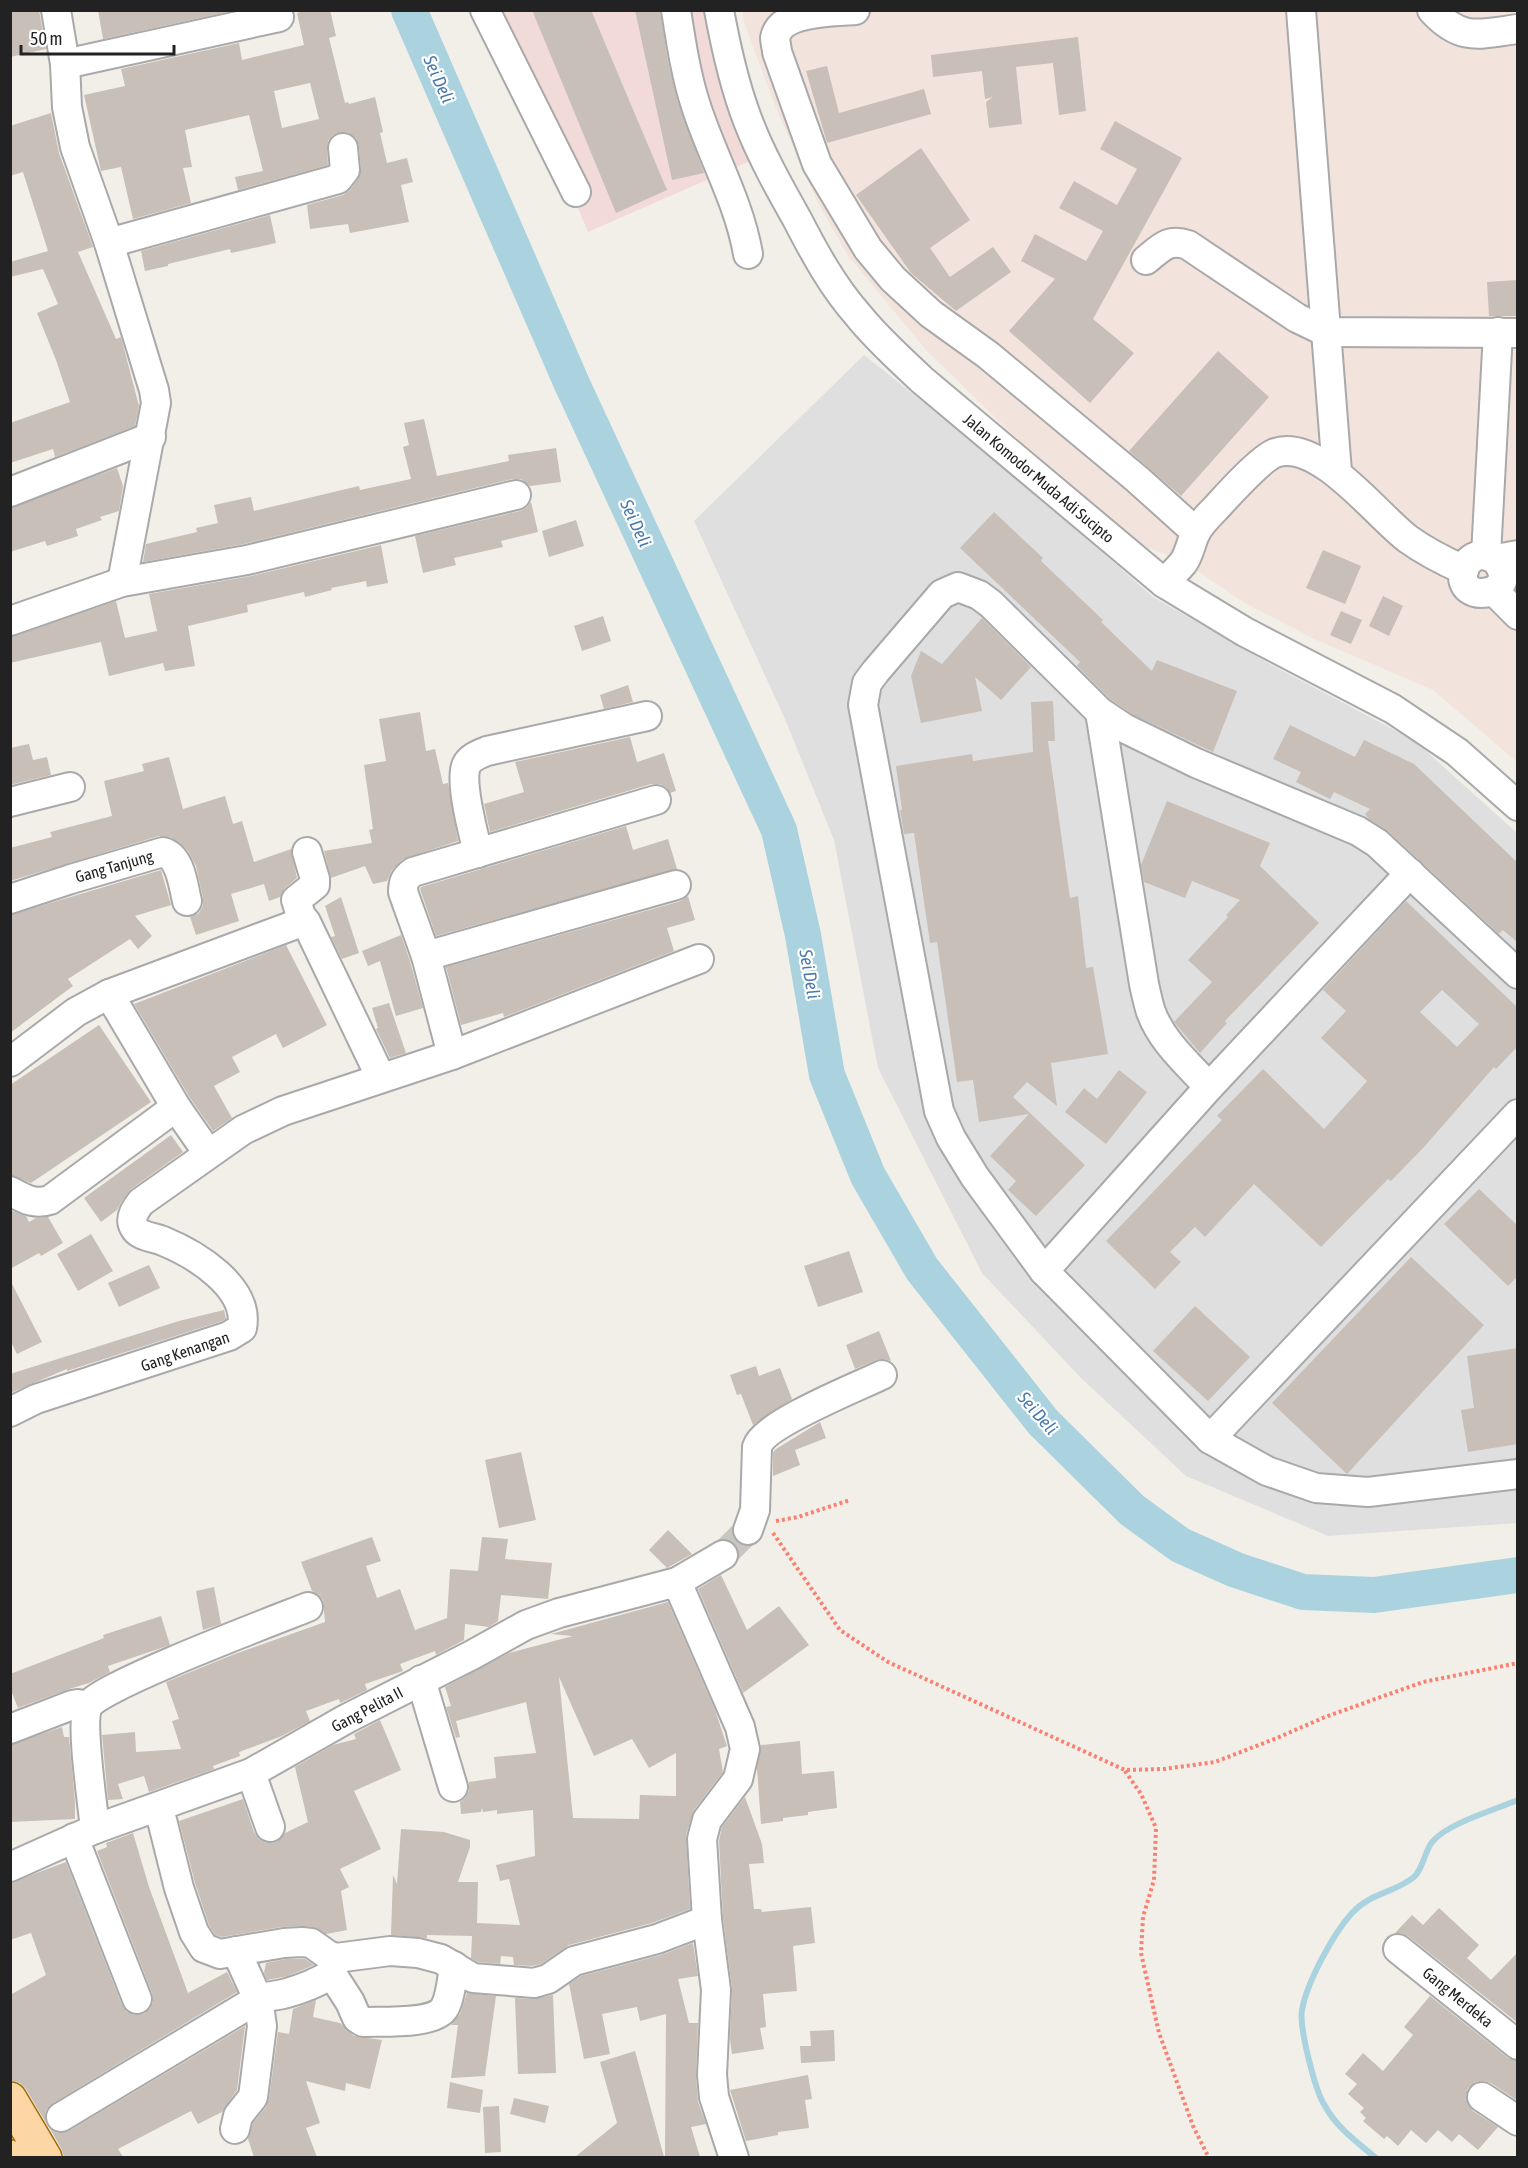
<svg xmlns="http://www.w3.org/2000/svg" width="1528" height="2168" viewBox="0 0 1528 2168" font-family="'Asap Condensed',sans-serif">
<style>
.residential{fill:#e0dfdf}
.commercial{fill:#f2dad9}
.military{fill:#f3e3dd}
.lines{fill:none;stroke-linecap:round;stroke-linejoin:round}
.stream{stroke:#aad3df;stroke-width:6}
.river{stroke:#aad3df;stroke-width:36}
.building{fill:#c7bfb8;fill-rule:evenodd}
.minor-tunnel{stroke:#c8c6c1;stroke-width:28;stroke-dasharray:28 14;stroke-linecap:butt}
.minor-casing{stroke:#a9a9a9;stroke-width:32}
.major-casing{stroke:#a06b00;stroke-width:36}
.path{stroke:#fa8072;stroke-width:4;stroke-dasharray:3 3;stroke-linecap:butt}
.minor{stroke:#fff;stroke-width:28}
.major{stroke:#fcd6a4;stroke-width:33}
.labels{text-anchor:middle;dominant-baseline:central;stroke-width:4.5;stroke-linejoin:round;paint-order:stroke}
.street-label{font-size:16px;fill:#222;stroke:#fff}
.water-label{font-size:18px;font-style:italic;fill:#4a7aab;stroke:#fff}
</style>
<rect width="100%" height="100%" fill="#f2efe9"/>
<polygon class="residential" points="864,355 1013,473 1153,597 1270,664 1415,741 1517,833 1517,1523 1328,1536 1186,1476 1080,1377 982,1273 878,1068 834,840 785,719 694,521"/>
<polygon class="commercial" points="495,11 721,11 752,160 588,232"/>
<polygon class="military" points="742,11 1517,11 1517,762 1433,690 1314,639 1245,603 1184,562 1131,541 1009,431 927,351 848,256 817,201 775,106 744,22"/>
<g class="lines">
<path class="stream" d="M1376,2158C1357,2142 1337,2128 1325,2106C1315,2091 1299,2027 1302,2010C1307,1982 1333,1934 1352,1913C1370,1893 1394,1893 1414,1877C1424,1868 1424,1851 1433,1841C1449,1823 1494,1810 1518,1800"/>
<polyline class="river" points="409,10 572,384 779,830 803,935 827,1075 868,1176 922,1269 1043,1422 1132,1510 1180,1545 1236,1570 1303,1592 1374,1595 1518,1575"/>
</g>
<g class="building">
<polygon points="10,10 39,10 46,49 10,57"/>
<polygon points="98,10 232,10 232,11 103,39"/>
<path d="M306,10H330L336,36L329,38L345,103L348,102L349,104L375,97L383,132L380,133L387,163L407,158L413,182L401,185L409,222L350,233L348,224L310,229L307,205L343,195L351,189L358,179L361,169L359,147L356,138L349,133L341,132L333,135L328,141L327,149L328,165L238,190L235,177L263,171L249,115L185,130L192,167L183,168L191,203L133,219L121,167L101,171L84,95L125,86L121,69L239,43L242,60L304,45L297,13ZM310,83L319,119L282,128L274,91Z"/>
<polygon points="532,10 591,10 667,190 616,213"/>
<polygon points="635,10 660,10 668,62 677,99 704,173 672,180"/>
<polygon points="1078,37 1086,111 1059,115 1053,63 1016,67 1022,124 989,128 986,102 993,97 985,99 982,71 933,77 931,55"/>
<polygon points="827,66 839,113 924,89 931,114 827,143 806,71"/>
<polygon points="51,113 59,153 93,247 78,252 116,339 121,337 139,406 135,426 55,457 53,449 10,463 10,423 70,402 56,360 37,313 58,304 43,269 10,277 10,262 48,251 23,172 10,176 10,126"/>
<polygon points="1115,121 1182,158 1093,319 1134,353 1090,403 1009,331 1055,279 1021,261 1035,234 1086,261 1103,231 1059,208 1074,181 1117,205 1137,169 1100,149"/>
<polygon points="921,148 970,220 930,248 950,277 993,247 1011,272 956,311 911,273 856,195"/>
<polygon points="270,215 276,243 231,253 230,249 168,264 168,266 145,271 141,251"/>
<polygon points="1518,280 1518,316 1489,316 1487,282"/>
<polygon points="1218,351 1269,397 1181,496 1129,451"/>
<polygon points="424,419 437,476 509,461 508,455 556,448 561,482 530,486 521,479 512,479 244,544 143,562 146,544 197,532 196,528 218,523 214,505 251,497 254,511 342,490 359,486 360,490 411,479 403,447 409,445 404,423"/>
<polygon points="117,468 123,486 119,511 100,517 102,520 76,529 78,536 47,546 45,541 10,552 10,508"/>
<polygon points="531,502 538,532 501,541 503,547 454,558 456,565 423,573 415,536 520,511 527,507"/>
<polygon points="994,512 1043,558 1041,561 1103,620 1101,622 1152,671 1157,660 1237,691 1213,752 1132,714 1110,699 1077,666 1080,662 960,548"/>
<polygon points="576,520 584,546 549,557 542,531"/>
<polygon points="381,545 388,583 367,587 366,581 331,588 332,590 305,597 304,592 247,605 248,612 188,626 195,666 165,671 163,663 109,676 101,642 10,663 10,637 116,601 125,638 157,631 149,594 251,576"/>
<polygon points="1323,550 1361,566 1345,604 1306,588"/>
<polygon points="1383,596 1403,606 1389,636 1369,626"/>
<polygon points="1341,611 1362,620 1351,644 1330,635"/>
<polygon points="603,616 611,641 582,651 574,626"/>
<polygon points="982,618 1031,667 1001,700 975,677 982,711 921,723 911,676 921,651 942,664"/>
<polygon points="628,685 633,702 604,709 600,695"/>
<polygon points="1053,701 1055,741 1048,741 1070,898 1078,896 1086,968 1093,967 1108,1054 1051,1063 1057,1106 1027,1082 1013,1097 1085,1165 1036,1216 1008,1190 1016,1181 990,1156 1029,1114 979,1122 973,1080 957,1082 937,942 930,943 914,833 904,834 900,810 902,810 896,766 972,754 973,761 1033,752 1031,702"/>
<polygon points="420,712 426,751 435,749 443,784 448,783 458,841 403,859 392,870 387,881 373,884 365,866 331,878 324,851 372,843 369,830 373,829 364,765 386,761 379,719"/>
<polygon points="1290,725 1355,757 1364,740 1414,764 1518,863 1518,943 1503,930 1499,934 1388,831 1369,819 1365,814 1370,809 1334,792 1330,799 1296,782 1301,772 1273,759"/>
<polygon points="630,737 637,762 664,753 676,791 670,793 667,788 660,784 651,784 490,832 484,804 524,792 515,762"/>
<polygon points="29,744 33,760 47,757 51,775 10,785 10,748"/>
<polygon points="169,757 183,809 225,796 233,824 242,821 254,862 291,849 297,878 285,888 280,897 269,901 264,884 231,894 239,921 196,935 190,917 199,913 203,905 203,898 196,866 188,851 180,843 170,837 159,836 10,881 10,848 52,837 50,832 112,816 104,781 144,771 142,764"/>
<polygon points="1167,801 1270,843 1260,866 1319,923 1225,1021 1227,1023 1200,1053 1174,1022 1212,982 1188,960 1228,917 1226,915 1240,900 1192,881 1185,898 1144,882 1141,865"/>
<polygon points="626,826 633,850 668,839 677,869 436,936 420,889 421,887"/>
<polygon points="161,870 171,905 135,916 152,936 138,949 130,939 68,979 73,986 10,1033 10,915"/>
<polygon points="688,896 695,920 667,928 674,951 504,1017 503,1013 461,1025 446,967 681,901"/>
<polygon points="341,897 359,953 342,959 331,937 335,936 325,906"/>
<path d="M1406,901L1518,1008V1046L1496,1069L1494,1067L1424,1147L1391,1181L1388,1179L1321,1247L1254,1184L1205,1237L1195,1227L1170,1252L1181,1262L1155,1289L1106,1241L1222,1120L1217,1116L1263,1069L1324,1129L1361,1088L1367,1081L1321,1038L1346,1011L1323,990ZM1442,990L1479,1024L1457,1047L1420,1012Z"/>
<polygon points="401,935 410,961 423,1008 396,1016 380,961 368,966 362,951"/>
<polygon points="286,945 327,1025 283,1048 276,1034 232,1057 240,1072 214,1086 232,1118 213,1131 190,1098 134,1004"/>
<polygon points="389,1003 406,1053 390,1058 376,1029 378,1028 372,1008"/>
<polygon points="99,1025 151,1102 31,1183 10,1175 10,1085"/>
<polygon points="1119,1070 1147,1092 1106,1144 1065,1112 1084,1088 1097,1099"/>
<polygon points="171,1135 183,1152 131,1189 123,1199 117,1210 101,1222 84,1198"/>
<polygon points="1479,1189 1518,1226 1518,1276 1508,1286 1444,1224"/>
<polygon points="10,1210 26,1216 29,1222 36,1218 48,1217 63,1243 41,1256 39,1253 10,1269"/>
<polygon points="91,1234 113,1271 78,1291 57,1254"/>
<polygon points="849,1251 863,1292 818,1307 804,1266"/>
<polygon points="1411,1257 1484,1325 1347,1474 1272,1403"/>
<polygon points="149,1265 160,1288 119,1307 108,1283"/>
<polygon points="10,1280 42,1342 17,1354 10,1340"/>
<polygon points="1195,1306 1250,1357 1208,1401 1153,1351"/>
<polygon points="224,1310 226,1319 222,1321 67,1371 67,1369 10,1393 10,1374 179,1321"/>
<polygon points="879,1331 891,1361 884,1359 876,1360 855,1369 846,1345"/>
<polygon points="1518,1348 1518,1444 1468,1452 1461,1410 1474,1408 1467,1356"/>
<polygon points="756,1366 759,1376 780,1368 792,1399 753,1425 741,1394 737,1395 730,1375"/>
<polygon points="820,1422 826,1438 795,1450 800,1465 773,1476 773,1452 776,1449"/>
<polygon points="521,1452 536,1520 499,1528 485,1460"/>
<polygon points="668,1530 692,1554 667,1568 649,1550"/>
<polygon points="372,1537 381,1561 366,1566 377,1598 400,1589 415,1630 447,1618 450,1569 478,1571 482,1537 508,1539 505,1559 552,1563 548,1599 501,1595 498,1621 489,1627 465,1624 464,1640 436,1655 435,1651 400,1664 403,1671 365,1684 367,1690 340,1703 339,1699 306,1711 310,1721 282,1736 239,1752 240,1756 213,1766 214,1769 149,1792 144,1776 118,1784 123,1799 108,1800 102,1735 135,1732 136,1752 181,1749 172,1721 179,1719 166,1682 232,1655 325,1622 323,1600 319,1595 312,1591 301,1562"/>
<polygon points="721,1575 747,1630 779,1606 809,1645 743,1693 698,1589"/>
<polygon points="214,1587 221,1624 203,1630 196,1591"/>
<path d="M668,1602L715,1710L727,1746L719,1749L723,1772L694,1810L686,1835L690,1909L652,1923L569,1945L541,1964L532,1966L514,1965L513,1957L501,1956L500,1964L478,1962L471,1958L472,1936L427,1935V1938L391,1935L393,1875L397,1884L401,1829L444,1832L470,1840V1847L458,1882H478L477,1923L520,1925L509,1879L500,1881L496,1865L535,1856L533,1810L497,1814V1810L483,1812L482,1808L481,1812L461,1814L460,1802L465,1798L469,1791V1782L496,1778L494,1757L536,1753L526,1702L456,1721L460,1737L456,1738L446,1707L451,1706L445,1687L509,1653L573,1636L551,1634ZM559,1677L594,1756L632,1739L649,1768L676,1753V1796L640,1795L639,1819L573,1818Z"/>
<polygon points="161,1616 170,1645 108,1666 110,1672 89,1683 66,1690 18,1708 10,1688 10,1674 104,1638 103,1635"/>
<polygon points="380,1720 401,1770 354,1791 381,1849 340,1869 349,1887 341,1891 347,1930 326,1934 313,1927 301,1926 281,1927 222,1937 215,1935 209,1925 195,1883 179,1821 243,1799 254,1832 259,1839 266,1843 276,1842 285,1833 308,1822 295,1767 333,1745 356,1739 354,1734"/>
<polygon points="62,1727 64,1737 69,1737 75,1802 75,1819 10,1822 10,1745"/>
<polygon points="800,1741 802,1774 834,1771 837,1808 808,1812 808,1815 783,1818 783,1821 761,1824 757,1768 761,1745"/>
<polygon points="745,1797 762,1844 764,1863 749,1864 754,1909 761,1909 762,1912 811,1907 815,1943 793,1946 797,1991 763,1994 766,2027 760,2028 764,2049 732,2054 730,2039 732,1988 723,1918 719,1841 722,1827"/>
<polygon points="133,1833 149,1887 188,1993 227,1972 237,1992 53,2103 46,2110 45,2117 46,2123 26,2089 20,2083 10,2080 10,1995 46,1975 31,1933 10,1940 10,1883 66,1862 122,2005 126,2011 134,2015 144,2014 150,2009 153,2002 152,1993 97,1851 107,1847 106,1843"/>
<polygon points="1439,1908 1479,1945 1467,1958 1491,1980 1518,1952 1518,2023 1408,1936 1401,1933 1395,1933 1412,1915 1423,1925"/>
<polygon points="693,1943 698,1976 678,1979 689,2023 698,2023 696,2076 698,2102 706,2124 691,2127 700,2157 665,2157 666,2014 640,2021 637,2007 602,2014 610,2054 584,2059 569,1984 581,1976 661,1955"/>
<polygon points="286,1959 305,1959 314,1965 288,1976 267,1980 264,1973 266,1963"/>
<polygon points="467,1993 496,1996 485,2076 451,2078 458,2025 451,2025 460,2014"/>
<polygon points="553,1995 556,2073 518,2074 515,1998 533,1999"/>
<polygon points="1430,1996 1508,2058 1518,2061 1518,2101 1491,2083 1484,2081 1475,2082 1468,2088 1466,2097 1468,2105 1473,2111 1498,2127 1478,2150 1459,2134 1452,2142 1438,2130 1426,2143 1411,2130 1398,2146 1387,2136 1384,2139 1363,2121 1366,2118 1360,2112 1364,2108 1348,2094 1357,2084 1345,2074 1363,2053 1383,2071 1413,2035 1404,2027"/>
<polygon points="316,2000 313,2017 340,2023 354,2036 382,2040 370,2089 346,2083 345,2091 306,2081 320,2123 306,2128 317,2157 254,2157 248,2139 253,2123 266,2107 269,2099 278,2032 289,2034 293,2009"/>
<polygon points="245,2026 237,2090 222,2112 198,2124 191,2111 118,2149 123,2157 64,2157 61,2148 49,2127 54,2132 61,2133 69,2131"/>
<polygon points="834,2030 835,2061 801,2063 800,2046 811,2046 810,2031"/>
<polygon points="635,2051 664,2157 575,2157 617,2123 600,2062"/>
<polygon points="808,2075 812,2099 805,2100 809,2128 778,2132 778,2135 746,2141 730,2090"/>
<polygon points="450,2082 483,2090 480,2113 447,2108"/>
<polygon points="514,2098 549,2106 545,2123 510,2114"/>
<polygon points="499,2106 501,2152 485,2153 483,2107"/>
</g>
<g class="lines">
<polyline class="minor-tunnel" points="723,1555 748,1530"/>
<defs>
<g id="minor">
<polyline points="56,10 65,64 67,107 75,147 109,243 154,390 156,403 122,582"/>
<polyline points="485,10 576,192"/>
<path d="M676,10C681,42 686,76 696,106C712,156 739,202 748,254"/>
<path d="M719,10C726,48 734,85 748,121C761,155 779,187 797,219C814,252 833,287 858,315C877,339 900,359 922,380L1164,583L1245,632L1393,709L1457,752L1518,806"/>
<path d="M855,10C834,12 780,10 775,38C775,42 777,48 777,52L817,164L868,249L893,279L931,314L988,355L1137,479L1196,532"/>
<polyline points="1301,10 1337,472"/>
<path d="M1432,10C1461,42 1479,34 1518,29"/>
<polyline points="65,64 279,17"/>
<polyline points="109,243 338,179 345,170 343,148"/>
<path d="M1146,260C1161,248 1168,238 1188,245L1297,318L1326,332L1518,333"/>
<polyline points="10,492 151,437"/>
<polyline points="1486,555 1498,332"/>
<path d="M1494,558C1528,595 1454,608 1464,570C1466,561 1475,554 1485,555C1494,556 1485,557 1494,558C1501,559 1511,556 1518,555"/>
<path d="M1164,583C1170,577 1177,570 1183,563C1189,555 1191,543 1195,534C1199,525 1208,516 1215,509C1227,496 1260,459 1275,453C1318,437 1377,516 1408,539C1426,552 1444,561 1464,570"/>
<polyline points="1494,591 1518,615"/>
<polyline points="10,621 122,582 247,560 516,495"/>
<path d="M1100,712L1144,984C1146,993 1148,1003 1151,1012C1162,1042 1188,1064 1209,1087"/>
<polyline points="10,802 70,787"/>
<polyline points="307,852 315,879 315,885 296,900 301,916 306,922 381,1078"/>
<path d="M478,853C474,836 458,777 467,764C471,757 480,754 487,751L647,716"/>
<path d="M10,899L71,879L163,852C181,857 183,885 187,901"/>
<polyline points="426,956 676,885"/>
<polyline points="1518,974 1377,843 1358,831 1196,763 1124,728 1100,712 991,604 979,595 958,587 942,594 876,671 867,683 863,705 939,1111 951,1138 975,1177 1044,1271 1210,1439 1267,1471 1316,1488 1368,1492 1518,1474"/>
<polyline points="109,994 176,1107 201,1143"/>
<path d="M452,1055L426,956L403,892C403,882 405,878 413,872L656,800"/>
<polyline points="10,1062 76,1012 109,994 294,925"/>
<path d="M10,1191C25,1199 34,1205 50,1200L176,1107"/>
<polyline points="1044,1271 1209,1087 1410,873"/>
<path d="M10,1412L36,1399L229,1336L242,1328C250,1287 195,1254 163,1241C154,1237 139,1237 134,1227C129,1218 136,1208 141,1202L243,1130L283,1111L452,1055L699,959"/>
<polyline points="1210,1439 1518,1114"/>
<path d="M748,1530L755,1510L757,1447C764,1424 857,1387 882,1375"/>
<polyline points="677,1582 740,1727 745,1749 738,1779 707,1820 702,1839 707,1920 716,1990 712,2075 714,2097 734,2158"/>
<polyline points="421,1680 453,1787"/>
<polyline points="10,1729 72,1705 78,1704 87,1707"/>
<polyline points="251,1773 270,1827"/>
<polyline points="159,1808 179,1888 194,1932 204,1948 220,1954 284,1943 302,1942 311,1943 328,1955 336,1958 390,1951 418,1953 441,1959 473,1978 534,1983 548,1979 574,1961 657,1939 707,1920"/>
<path d="M95,1829C93,1807 80,1722 88,1706C97,1687 278,1619 308,1607"/>
<polyline points="74,1838 137,1999"/>
<polyline points="10,1867 95,1829 251,1773 346,1719 472,1655 526,1625 559,1613 677,1582 723,1555"/>
<polyline points="1398,1949 1518,2045"/>
<path d="M236,1951L258,1999C267,1996 277,1996 287,1993C302,1989 318,1982 332,1974"/>
<path d="M332,1957V1974L350,2002L357,2018L363,2022C381,2021 436,2025 445,2007C451,1996 452,1978 454,1966"/>
<polyline points="1482,2097 1518,2121"/>
<polyline points="61,2117 258,1999 262,2026 253,2097 238,2116 235,2129"/>
</g>
<g id="major">
<polyline points="10,2099 45,2158"/>
<polyline points="10,2157 11,2158"/>
</g>
</defs>
<use href="#minor" class="minor-casing"/>
<use href="#major" class="major-casing"/>
<g class="path">
<polyline points="776,1521 798,1517 850,1500"/>
<polyline points="773,1533 840,1630 888,1662 1125,1770 1164,1769 1215,1762 1277,1738 1325,1717 1423,1682 1518,1663"/>
<polyline points="1125,1771 1141,1794 1156,1828 1154,1880 1143,1917 1141,1953 1159,2033 1193,2126 1209,2158"/>
</g>
<use href="#minor" class="minor"/>
<use href="#major" class="major"/>
</g>
<g class="labels">
<g class="street-label">
<text transform="translate(1039 478) rotate(40)">Jalan Komodor Muda Adi Sucipto</text>
<text transform="translate(114 866) rotate(-16)">Gang Tanjung</text>
<text transform="translate(185 1351) rotate(-19)">Gang Kenangan</text>
<text transform="translate(367 1709) rotate(-28)">Gang Pelita II</text>
<text transform="translate(1458 1997) rotate(39)">Gang Merdeka</text>
</g>
<g class="water-label">
<text transform="translate(439 79) rotate(66)">Sei Deli</text>
<text transform="translate(636 523) rotate(65)">Sei Deli</text>
<text transform="translate(810 974) rotate(80)">Sei Deli</text>
<text transform="translate(1038 1413) rotate(49)">Sei Deli</text>
</g>
</g>
<rect width="1528" height="2168" fill="none" stroke="#222222" stroke-width="24"/>
<path d="M21 45v9h153v-9" fill="none" stroke="#222222" stroke-width="3"/>
<text x="30" y="45" font-size="18" fill="#222222" stroke="#ffffff" stroke-width="4.5" paint-order="stroke">50 m</text>
</svg>
